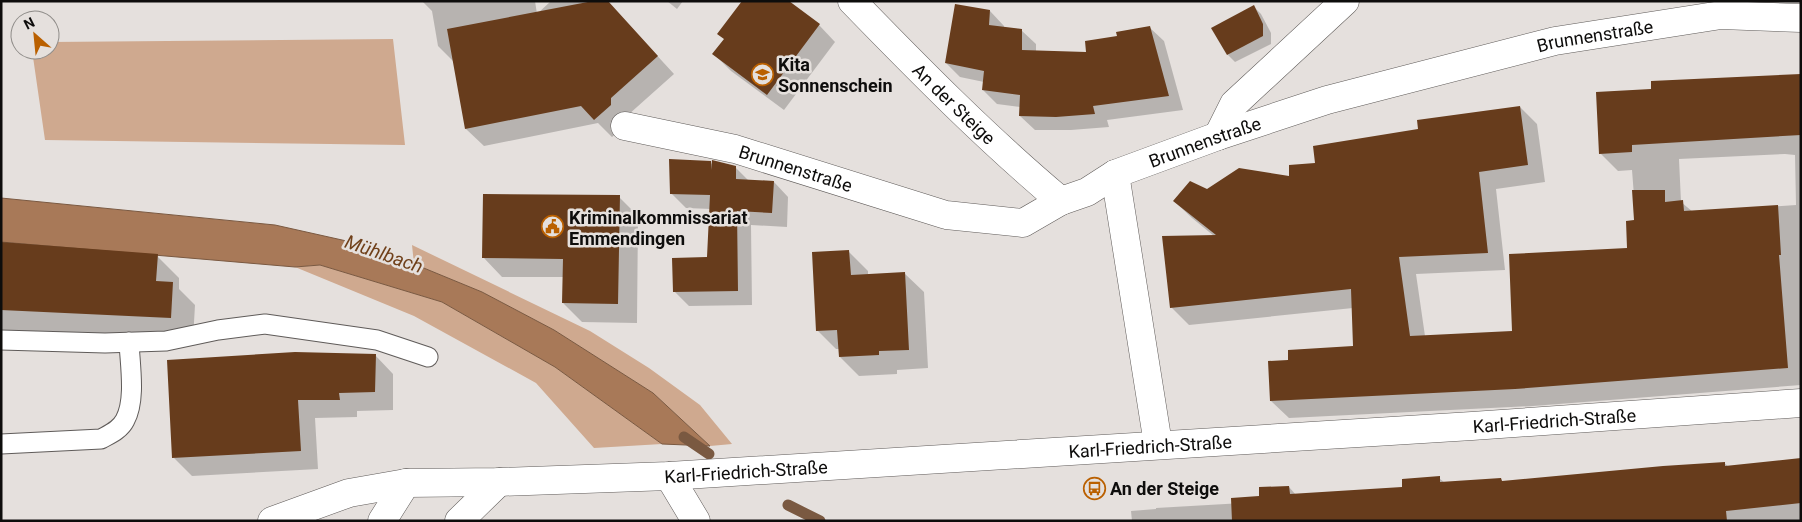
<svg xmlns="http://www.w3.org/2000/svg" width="1802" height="522" viewBox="0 0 1802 522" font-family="Roboto,sans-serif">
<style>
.green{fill:#cfa98f}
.water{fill:#a87958;stroke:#7a5941}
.shadow{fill:#0003;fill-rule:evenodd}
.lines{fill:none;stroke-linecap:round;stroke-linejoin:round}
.stream{stroke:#7a5941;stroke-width:11}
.building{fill:#673c1c}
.service-casing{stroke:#5f5b59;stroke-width:21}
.minor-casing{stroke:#5f5b59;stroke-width:29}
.tertiary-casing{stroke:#5f5b59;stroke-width:29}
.service{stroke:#fff;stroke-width:19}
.minor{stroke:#fff;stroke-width:28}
.tertiary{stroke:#fff;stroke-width:28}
.labels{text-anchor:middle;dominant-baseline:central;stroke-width:5;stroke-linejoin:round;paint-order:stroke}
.street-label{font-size:18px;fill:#0e0d0c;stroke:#e5e0dd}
.poi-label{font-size:18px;font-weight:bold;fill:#0e0d0c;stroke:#e5e0dd;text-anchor:start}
.water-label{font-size:19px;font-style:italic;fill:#70401a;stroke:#e5e0dd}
</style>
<rect width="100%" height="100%" fill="#e5e0dd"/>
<g class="green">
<polygon points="393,39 405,145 45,140 32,50 50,50 50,42"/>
<polygon points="412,245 590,331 649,368 700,405 732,444 710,446 653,393 554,330 482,292 414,264"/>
<polygon points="320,265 442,302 555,367 662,444 594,448 536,383 414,316 295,267"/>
</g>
<polygon class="water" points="1,198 275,225 360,244 414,264 482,292 554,330 653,393 710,446 662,444 555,367 442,302 320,265 295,267 1,242"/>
<g class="shadow">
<polygon points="422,1 535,1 537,14 551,1 607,1 674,74 628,115 628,123 612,137 598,123 484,146 466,129 454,62 438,46 432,11"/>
<polygon points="667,1 683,1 677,9"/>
<polygon points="1254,7 1261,14 1271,33 1271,44 1235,62 1228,55"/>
<polygon points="990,11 1004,26 1004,28 1021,30 1036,44 1036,51 1088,54 1118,37 1149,27 1164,41 1183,110 1107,120 1109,127 1071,130 1035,130 1020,116 1021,107 997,104 983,90 984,82 960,77 946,63"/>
<polygon points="819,25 835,42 784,110 731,71 714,54"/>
<path d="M1801,75V385L1533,406L1289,418L1271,401L1354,347L1353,308L1189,325L1171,307L1214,236L1192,218L1174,201L1208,190L1290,178L1317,165L1420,130L1520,107L1537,124L1545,182L1496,189L1505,270L1416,274L1425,336L1514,332L1629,249L1636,222L1632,170L1618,171L1600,153L1652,90ZM1785,154L1795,155L1796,205L1693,212L1681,202L1679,159Z"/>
<polygon points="711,163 713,165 735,167 749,181 774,182 788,197 787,227 751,225 752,305 689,306 674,291 708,258 711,209 686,208 671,193"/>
<polygon points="619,197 638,216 637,323 582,322 563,303 564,277 502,277 483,257"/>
<polygon points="1,243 157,256 179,278 179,289 195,305 193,340 1,330"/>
<polygon points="849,252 868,271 868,275 904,273 924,292 928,368 897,370 897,374 859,376 840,357 839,349 836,349 817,330"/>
<polygon points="375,355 393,374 393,410 357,411 357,417 315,418 318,469 192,476 174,458"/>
<polygon points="1801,460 1801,520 1794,521 1132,521 1131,511 1156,509 1156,508 1260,502 1289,487 1296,495 1403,488 1439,478 1445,483 1501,480 1503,482 1724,463 1729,467"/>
</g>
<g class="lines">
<g class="stream">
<polyline points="684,437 709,454"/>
<polyline points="788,505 820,521"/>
</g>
</g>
<g class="building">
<polygon points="593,1 608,1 658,56 611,98 611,105 594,120 581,106 465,129 447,29"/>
<polygon points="742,1 789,1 820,24 767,95 712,54 724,39 717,34"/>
<polygon points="955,4 990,10 989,25 1022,29 1022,50 1086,52 1085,41 1117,36 1116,32 1150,26 1169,96 1093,106 1095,114 1056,117 1019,116 1020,95 982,90 984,71 945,63"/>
<polygon points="1254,5 1263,24 1263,36 1227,55 1211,28"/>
<polygon points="1801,74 1801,135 1632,145 1632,152 1599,154 1596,92 1651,89 1651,81"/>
<polygon points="1520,106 1528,165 1479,172 1488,253 1399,257 1410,336 1512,331 1509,254 1627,248 1626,221 1634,220 1632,190 1665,190 1665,202 1683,200 1684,211 1778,205 1781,255 1779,255 1788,368 1515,389 1270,401 1268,361 1288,360 1288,350 1353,346 1351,289 1170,308 1162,236 1216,235 1173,201 1190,181 1207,189 1239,168 1289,176 1289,165 1315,163 1313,146 1418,129 1417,120"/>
<polygon points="669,159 711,161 711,170 712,160 736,166 736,179 774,181 772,213 737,211 738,291 673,292 672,258 707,257 710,195 670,194"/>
<polygon points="483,194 620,195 618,304 562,303 563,259 482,258"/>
<polygon points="1,242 158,254 156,281 173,282 171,318 1,310"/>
<polygon points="849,250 851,275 905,272 909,350 879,351 879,355 839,357 837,330 816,331 812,252"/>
<polygon points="295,352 376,354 375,392 339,393 340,400 298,400 301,451 172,458 167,360"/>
<polygon points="1801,458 1801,503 1726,511 1727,521 1232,521 1231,498 1259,496 1259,487 1289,486 1290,494 1402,487 1402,479 1440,476 1440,482 1501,478 1502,481 1663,466 1725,462 1725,466"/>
</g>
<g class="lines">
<defs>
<g id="service">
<polyline points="1,340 105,343 166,341 218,330 265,324 377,340 428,357"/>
<path d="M1,444L101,439C110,434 120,430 125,420C136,400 130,365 129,342"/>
</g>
<g id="minor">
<path id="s1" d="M852,1C919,70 987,139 1061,201"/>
<path id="s2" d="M625,126L735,149L946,215L1023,223L1061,201L1087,192L1115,174L1218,136L1327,100L1555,41L1721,15L1801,18"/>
<polyline points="1218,136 1234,104 1345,1"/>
<polyline points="1115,174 1158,444"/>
<polyline points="669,476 696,521"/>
</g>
<g id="tertiary">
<path id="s3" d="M272,521L349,493L406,483L499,482L669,476L1472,426L1801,403"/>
<polyline points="382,521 406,483"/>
<polyline points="459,521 499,482"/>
</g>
</defs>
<use href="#service" class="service-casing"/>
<use href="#minor" class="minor-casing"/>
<use href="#tertiary" class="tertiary-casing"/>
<use href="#service" class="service"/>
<use href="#minor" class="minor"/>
<use href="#tertiary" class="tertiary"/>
</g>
<defs>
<symbol id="school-ring" viewBox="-11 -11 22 22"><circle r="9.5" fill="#e5e0dd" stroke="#ba6000" stroke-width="1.5"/><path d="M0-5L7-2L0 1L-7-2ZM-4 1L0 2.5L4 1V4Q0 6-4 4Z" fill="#ba6000"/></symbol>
<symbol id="civic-ring" viewBox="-11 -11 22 22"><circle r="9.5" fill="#e5e0dd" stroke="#ba6000" stroke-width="1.5"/><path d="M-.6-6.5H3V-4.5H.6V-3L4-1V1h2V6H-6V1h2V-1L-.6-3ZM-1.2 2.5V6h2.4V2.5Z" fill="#ba6000"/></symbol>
<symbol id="bus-ring" viewBox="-11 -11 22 22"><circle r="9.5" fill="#e5e0dd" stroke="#ba6000" stroke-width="1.5"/><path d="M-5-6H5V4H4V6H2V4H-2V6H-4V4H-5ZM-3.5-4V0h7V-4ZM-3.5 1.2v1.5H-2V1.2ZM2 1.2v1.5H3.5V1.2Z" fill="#ba6000"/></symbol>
</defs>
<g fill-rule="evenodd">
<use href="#school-ring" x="750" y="62" width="25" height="25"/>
<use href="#civic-ring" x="540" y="214" width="25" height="25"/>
<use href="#bus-ring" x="1082" y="476" width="25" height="25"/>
</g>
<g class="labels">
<g class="street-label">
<text stroke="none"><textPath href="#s2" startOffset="1016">Brunnenstraße</textPath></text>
<text stroke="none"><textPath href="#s1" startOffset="145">An der Steige</textPath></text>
<text stroke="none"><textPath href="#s2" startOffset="611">Brunnenstraße</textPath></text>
<text stroke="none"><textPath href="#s2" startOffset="176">Brunnenstraße</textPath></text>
<text stroke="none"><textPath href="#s3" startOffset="1290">Karl-Friedrich-Straße</textPath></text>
<text stroke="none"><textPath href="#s3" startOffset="885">Karl-Friedrich-Straße</textPath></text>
<text stroke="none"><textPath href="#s3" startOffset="480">Karl-Friedrich-Straße</textPath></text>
</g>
<g class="poi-label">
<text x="778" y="64">Kita<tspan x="778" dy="21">Sonnenschein</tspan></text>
<text x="569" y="217">Kriminalkommissariat<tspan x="569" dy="21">Emmendingen</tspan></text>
<text x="1110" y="488">An der Steige</text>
</g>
<g class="water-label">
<text transform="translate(384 254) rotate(19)">Mühlbach</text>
</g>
</g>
<rect width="1802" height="522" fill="none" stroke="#0e0d0c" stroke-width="5"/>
<g transform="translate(35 35) rotate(333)"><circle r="24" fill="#e5e0dd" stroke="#8f8c89"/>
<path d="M0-4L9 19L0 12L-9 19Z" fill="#ba6000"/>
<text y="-8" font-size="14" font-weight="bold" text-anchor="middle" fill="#0e0d0c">N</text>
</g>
</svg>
